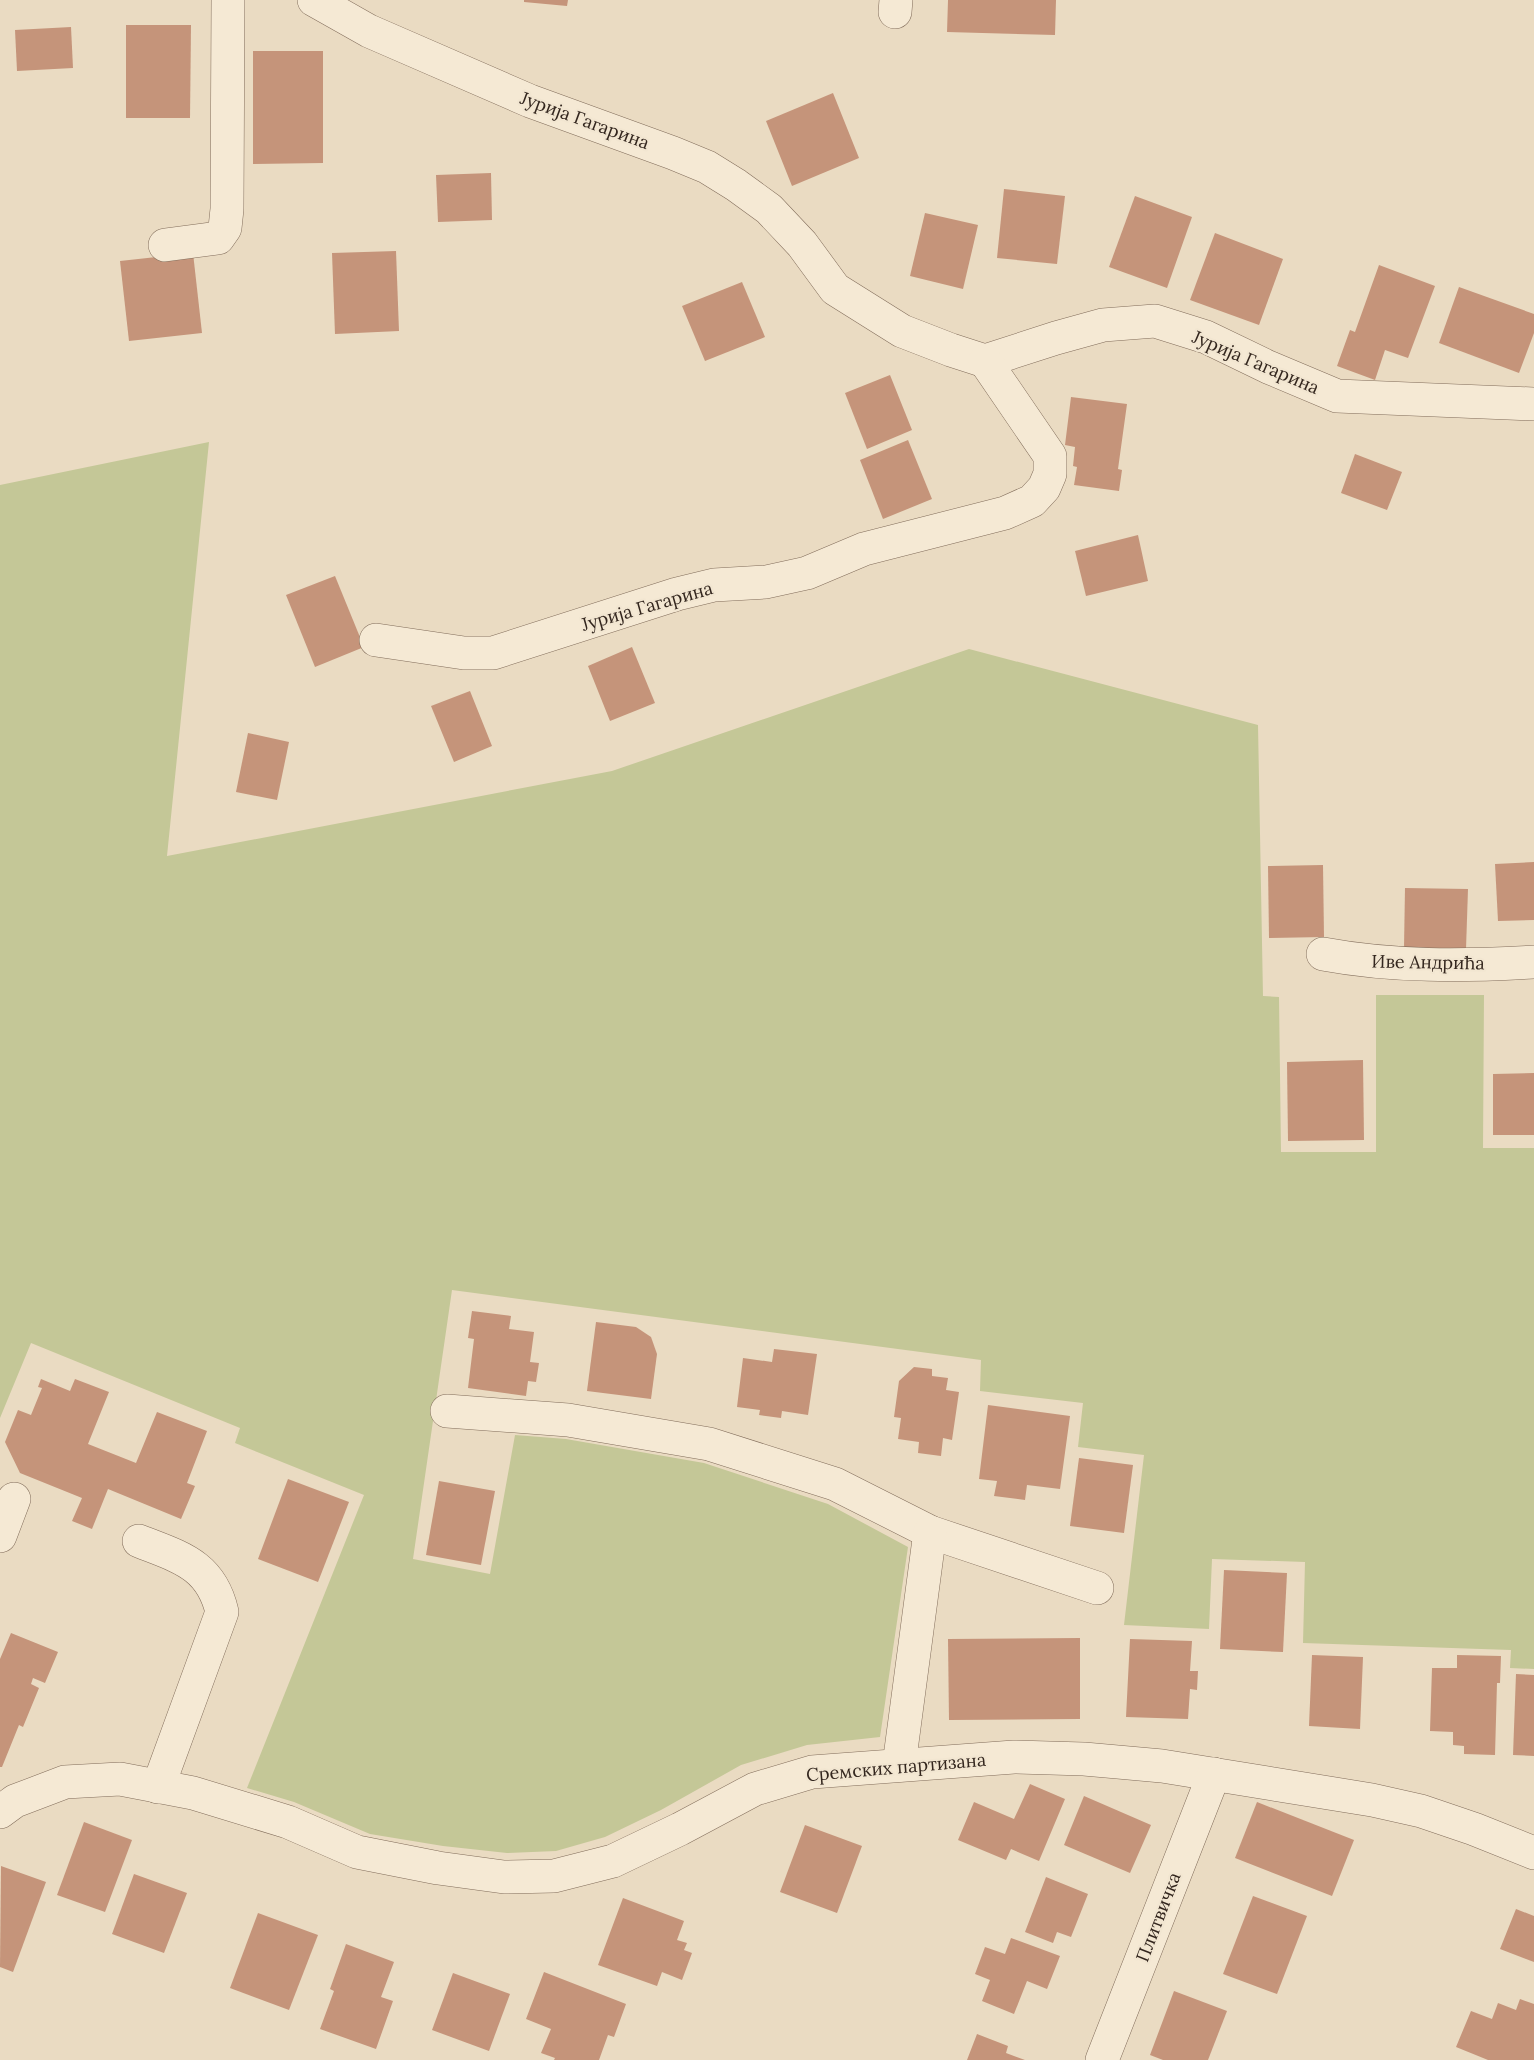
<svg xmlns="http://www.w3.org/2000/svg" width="1534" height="2060" viewBox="0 0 1534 2060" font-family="Lora,serif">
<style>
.green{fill:#c4c797}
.building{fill:#c5947a}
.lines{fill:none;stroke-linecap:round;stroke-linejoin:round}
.minor-casing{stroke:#826d5b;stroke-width:34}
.minor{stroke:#f5e9d4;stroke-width:33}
.labels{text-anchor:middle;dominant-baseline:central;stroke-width:4.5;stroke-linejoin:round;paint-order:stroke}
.street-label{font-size:18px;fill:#33261e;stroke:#f2e6d1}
</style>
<rect width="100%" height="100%" fill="#eadbc2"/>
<polygon class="green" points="209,442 167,856 612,771 969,649 1258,725 1263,996 1279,997 1281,1152 1376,1152 1376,995 1484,995 1483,1148 1534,1148 1534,1669 1510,1668 1511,1650 1303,1643 1305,1562 1212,1559 1209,1629 1124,1625 1144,1455 1078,1447 1083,1403 980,1391 981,1360 452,1290 413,1559 490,1574 515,1435 566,1439 704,1463 828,1504 908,1547 880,1737 807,1745 741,1765 661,1810 605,1837 556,1851 507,1853 443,1846 370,1834 294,1802 247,1788 364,1495 235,1443 240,1428 31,1343 0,1418 0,485"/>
<g class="building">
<polygon points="524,0 568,0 567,6 524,2"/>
<polygon points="948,0 1056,0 1055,35 947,32"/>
<polygon points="126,25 191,25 190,118 126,118"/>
<polygon points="71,27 73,68 17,71 15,30"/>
<polygon points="253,51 323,51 323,163 253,164"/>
<polygon points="833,93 859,158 792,186 766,121"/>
<polygon points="491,173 492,220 438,222 436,175"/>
<polygon points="1004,189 1065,196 1057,264 997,258"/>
<polygon points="1135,196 1192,217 1167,288 1109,267"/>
<polygon points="925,213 978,225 963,289 910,276"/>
<polygon points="1215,233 1283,259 1259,325 1190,300"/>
<polygon points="396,251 399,331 335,334 332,253"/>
<polygon points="193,253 202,333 129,341 120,261"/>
<polygon points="1379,265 1435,286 1408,358 1385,350 1375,380 1337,366 1350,330 1355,332"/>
<polygon points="742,282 765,337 705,361 682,306"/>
<polygon points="1459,287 1534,314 1534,333 1519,373 1439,343"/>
<polygon points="890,375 912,430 867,449 845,393"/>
<polygon points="1071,397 1127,404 1118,469 1122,470 1119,491 1074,485 1077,467 1073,466 1075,447 1065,445"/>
<polygon points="908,440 932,499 883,519 860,460"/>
<polygon points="1355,454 1402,472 1387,510 1341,493"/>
<polygon points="1138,535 1148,581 1086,596 1075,551"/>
<polygon points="335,576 364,647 315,667 286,595"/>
<polygon points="632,647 655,703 610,721 588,666"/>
<polygon points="470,691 492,746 454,762 431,706"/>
<polygon points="248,733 289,742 277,800 236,792"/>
<polygon points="1534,862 1534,920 1498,921 1495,864"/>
<polygon points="1323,865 1324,937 1269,938 1268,866"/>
<polygon points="1405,888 1468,889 1466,949 1404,948"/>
<polygon points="1363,1060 1364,1140 1288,1141 1287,1062"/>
<polygon points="1534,1073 1534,1135 1493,1135 1493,1074"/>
<polygon points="472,1311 511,1316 509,1329 534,1332 530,1362 539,1363 536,1382 528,1381 526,1396 468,1388 474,1339 468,1338"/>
<polygon points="596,1322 636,1327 651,1337 657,1354 651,1399 587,1391"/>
<polygon points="774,1349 817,1354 808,1415 782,1411 781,1418 759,1415 760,1410 737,1407 743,1358 772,1362"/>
<polygon points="914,1367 932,1369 932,1376 948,1378 946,1390 959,1392 952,1440 943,1438 941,1456 918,1453 919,1442 898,1439 901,1418 894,1417 899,1381"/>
<polygon points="41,1379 70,1391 75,1379 109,1392 88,1444 136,1463 157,1412 207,1431 187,1483 195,1486 181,1519 108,1489 92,1529 72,1521 82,1498 20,1473 5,1442 18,1410 31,1415 42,1388 38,1387"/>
<polygon points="988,1405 1070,1416 1060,1489 1027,1485 1025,1500 994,1496 997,1481 979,1479"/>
<polygon points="1079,1458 1133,1465 1124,1533 1070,1526"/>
<polygon points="288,1479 349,1502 318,1582 258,1559"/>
<polygon points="439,1481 495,1491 481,1565 426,1555"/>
<polygon points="1224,1570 1287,1573 1283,1652 1220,1649"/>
<polygon points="11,1633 58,1652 45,1683 33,1678 31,1684 39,1688 23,1727 19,1725 2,1767 0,1767 0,1659"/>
<polygon points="1080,1638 1080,1719 949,1720 948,1639"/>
<polygon points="1130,1639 1192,1641 1190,1671 1198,1671 1197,1690 1190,1689 1188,1719 1126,1717"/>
<polygon points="1312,1655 1363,1657 1360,1729 1309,1726"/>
<polygon points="1457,1655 1501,1656 1500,1683 1497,1683 1495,1755 1464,1754 1464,1746 1453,1745 1453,1732 1430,1731 1432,1668 1457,1668"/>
<polygon points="1516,1674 1534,1675 1534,1756 1513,1755"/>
<polygon points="1030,1784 1065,1799 1039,1861 1011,1849 1006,1860 958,1840 974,1802 1014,1819"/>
<polygon points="1084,1796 1151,1825 1130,1873 1064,1845"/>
<polygon points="1257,1802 1354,1840 1332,1896 1235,1858"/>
<polygon points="84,1822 132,1840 105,1912 57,1895"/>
<polygon points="805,1825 862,1846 837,1913 780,1892"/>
<polygon points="1,1866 46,1882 13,1972 0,1967"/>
<polygon points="134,1874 187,1893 164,1953 112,1934"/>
<polygon points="1046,1877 1088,1894 1071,1937 1057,1932 1053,1943 1025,1932"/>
<polygon points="1253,1896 1307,1916 1277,1994 1223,1974"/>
<polygon points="623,1898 684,1921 677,1940 687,1943 684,1950 692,1953 682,1980 662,1972 657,1986 598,1965"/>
<polygon points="1516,1909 1534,1916 1534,1962 1500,1949"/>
<polygon points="258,1913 318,1935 289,2010 230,1988"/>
<polygon points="1011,1938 1060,1956 1047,1989 1027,1981 1014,2014 982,2001 990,1980 975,1974 985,1947 1005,1954"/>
<polygon points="346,1944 394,1962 381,1997 393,2001 376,2049 320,2029 334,1991 330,1989"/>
<polygon points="544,1972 626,2004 614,2037 608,2035 599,2060 554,2060 555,2058 541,2053 551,2029 526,2019"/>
<polygon points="453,1973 510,1994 489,2051 432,2030"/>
<polygon points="1174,1991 1227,2011 1208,2060 1163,2060 1150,2055"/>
<polygon points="1520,1999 1534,2004 1534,2060 1488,2060 1456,2047 1471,2011 1492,2019 1498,2003 1516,2010"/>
<polygon points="977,2034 1008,2046 1006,2053 1025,2060 967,2060"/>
</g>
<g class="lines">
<defs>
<g id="minor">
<polyline points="314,0 369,31 530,101 673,153 707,167 736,185 769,209 802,244 835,289 902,331 951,350 985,361 1056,338 1103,325 1155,321 1206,337 1268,367 1337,396 1534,404"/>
<polyline points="895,12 896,0"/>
<polyline points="165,245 218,238 225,228 227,209 228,0"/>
<polyline points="376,640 464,653 493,653 677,594 714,585 766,582 807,573 864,549 1005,513 1032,501 1044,488 1050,474 1050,456 985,361"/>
<path d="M1323,954C1393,967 1463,966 1534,962"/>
<polyline points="447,1411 568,1420 709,1444 835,1484 930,1532 1097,1588"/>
<polyline points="0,1536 14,1499"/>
<path d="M139,1541C179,1557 211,1564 222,1612L158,1787"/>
<polyline points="899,1765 930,1532"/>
<polyline points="0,1812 15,1801 65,1782 120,1779 193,1793 288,1822 357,1852 438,1868 504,1877 554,1876 613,1861 680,1829 755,1789 812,1772 1014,1757 1084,1759 1162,1766 1372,1800 1421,1811 1474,1829 1534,1853"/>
<polyline points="1102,2060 1214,1774"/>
</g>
</defs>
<use href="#minor" class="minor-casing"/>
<use href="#minor" class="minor"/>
</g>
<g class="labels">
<g class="street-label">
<text transform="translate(585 120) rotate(20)">Јурија Гагарина</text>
<text transform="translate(1256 362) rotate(23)">Јурија Гагарина</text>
<text transform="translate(647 606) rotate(-16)">Јурија Гагарина</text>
<text transform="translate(1428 962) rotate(1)">Иве Андрића</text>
<text transform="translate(896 1767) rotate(-5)">Сремских партизана</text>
<text transform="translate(1158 1917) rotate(-69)">Плитвичка</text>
</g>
</g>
</svg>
